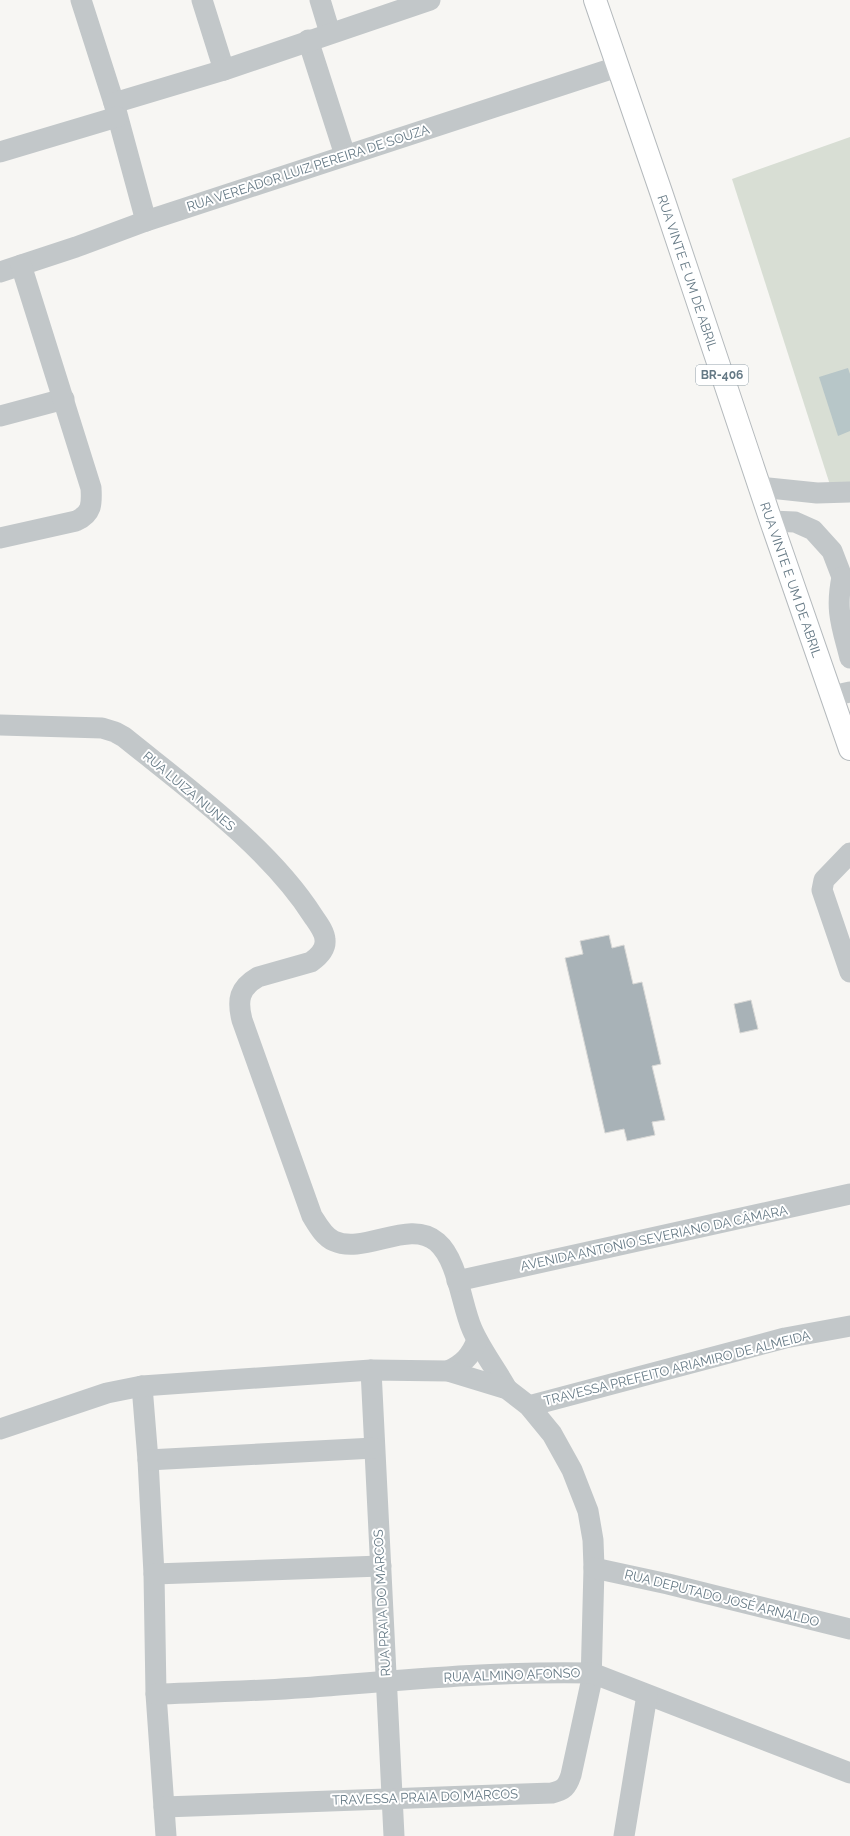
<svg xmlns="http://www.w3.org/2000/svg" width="850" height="1836" viewBox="0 0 850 1836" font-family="Raleway,sans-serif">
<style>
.green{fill:#d8ded4}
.water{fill:#b7c6c8}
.building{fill:#a8b2b7;stroke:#d8d8d6}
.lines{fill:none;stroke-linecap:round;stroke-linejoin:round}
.major-casing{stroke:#b5babd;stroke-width:24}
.minor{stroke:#c2c7c9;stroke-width:21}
.major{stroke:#fff;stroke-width:22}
.labels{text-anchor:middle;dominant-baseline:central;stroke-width:4;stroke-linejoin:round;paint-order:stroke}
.shield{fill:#fff;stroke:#93a1aa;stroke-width:1}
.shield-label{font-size:12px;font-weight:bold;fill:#657985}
.street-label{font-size:13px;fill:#657985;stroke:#fff}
</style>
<rect width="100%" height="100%" fill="#f7f6f3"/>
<polygon class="green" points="850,137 850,482 831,488 732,179"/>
<polygon class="water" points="848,368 850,374 850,431 838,436 819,377"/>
<g class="building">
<polygon points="609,935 612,948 624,945 633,984 642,982 661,1064 652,1066 665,1120 652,1122 655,1135 627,1141 624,1129 605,1133 565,958 583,954 580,941"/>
<polygon points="751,1000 758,1029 740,1033 734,1004"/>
</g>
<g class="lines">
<defs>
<g id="major">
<path id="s1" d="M595,0L661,192L771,521L850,749"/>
</g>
</defs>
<use href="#major" class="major-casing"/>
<g class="minor">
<polyline points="81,0 114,103 146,221"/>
<polyline points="202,0 224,70"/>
<polyline points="320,0 330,33"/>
<polyline points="308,40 345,155"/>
<polyline points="114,103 224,70 430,0"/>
<polyline points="0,152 117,117"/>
<polyline points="0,272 76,247 146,221 617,67"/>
<polyline points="0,416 64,399"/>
<polyline points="759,487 817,493 850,492"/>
<polyline points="771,521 795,522 813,530 832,551 842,577 850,585"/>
<path d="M0,538L76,521C92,514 92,504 91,488L21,265"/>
<path d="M842,577C835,611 842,626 850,658"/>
<polyline points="832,696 850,692"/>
<path d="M0,725L102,728L115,732L124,737C187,788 269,847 313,916C317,922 325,932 325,940C326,949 318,957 311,962L258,977C239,988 237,1000 242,1020L312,1216C317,1224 324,1237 334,1241C364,1255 410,1218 437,1242C458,1260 461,1304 472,1329C481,1350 496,1369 507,1389"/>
<polyline points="850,853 824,880 822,890 850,972"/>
<polyline points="457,1281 850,1194"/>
<polyline points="371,1370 394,1836"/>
<path d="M448,1371C463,1364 471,1356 477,1340"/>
<polyline points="142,1386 148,1460 154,1574 156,1694 166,1836"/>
<polyline points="529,1406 785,1338 850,1326"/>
<path d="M0,1429L107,1393L142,1386L371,1370L448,1371L507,1389L529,1406L552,1434L572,1470L588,1511L593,1540L594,1568L591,1683L571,1775C567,1787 564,1790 552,1793L164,1807"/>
<polyline points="148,1460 374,1448"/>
<polyline points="594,1568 668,1584 850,1629"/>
<polyline points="154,1574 381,1566"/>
<path d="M156,1694C213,1692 269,1691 326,1686C414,1679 503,1671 592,1673L850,1773"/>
<polyline points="624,1836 647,1695"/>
</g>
<use href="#major" class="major"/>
</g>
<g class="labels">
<rect class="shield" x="696" y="365" width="52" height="20" rx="3"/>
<g class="shield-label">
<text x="722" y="375">BR-406</text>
</g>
<g class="street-label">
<text transform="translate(308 168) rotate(-18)">RUA VEREADOR LUIZ PEREIRA DE SOUZA</text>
<text stroke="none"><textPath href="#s1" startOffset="288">RUA VINTE E UM DE ABRIL</textPath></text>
<text stroke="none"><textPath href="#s1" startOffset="612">RUA VINTE E UM DE ABRIL</textPath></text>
<text transform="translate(189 791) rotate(40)">RUA LUIZA NUNES</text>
<text transform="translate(654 1238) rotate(-12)">AVENIDA ANTONIO SEVERIANO DA CÂMARA</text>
<text transform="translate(677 1368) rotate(-14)">TRAVESSA PREFEITO ARIAMIRO DE ALMEIDA</text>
<text transform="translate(722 1598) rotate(14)">RUA DEPUTADO JOSÉ ARNALDO</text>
<text transform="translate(382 1603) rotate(-93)">RUA PRAIA DO MARCOS</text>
<text transform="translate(512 1675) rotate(-2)">RUA ALMINO AFONSO</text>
<text transform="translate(425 1797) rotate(-2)">TRAVESSA PRAIA DO MARCOS</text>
</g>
</g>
</svg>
